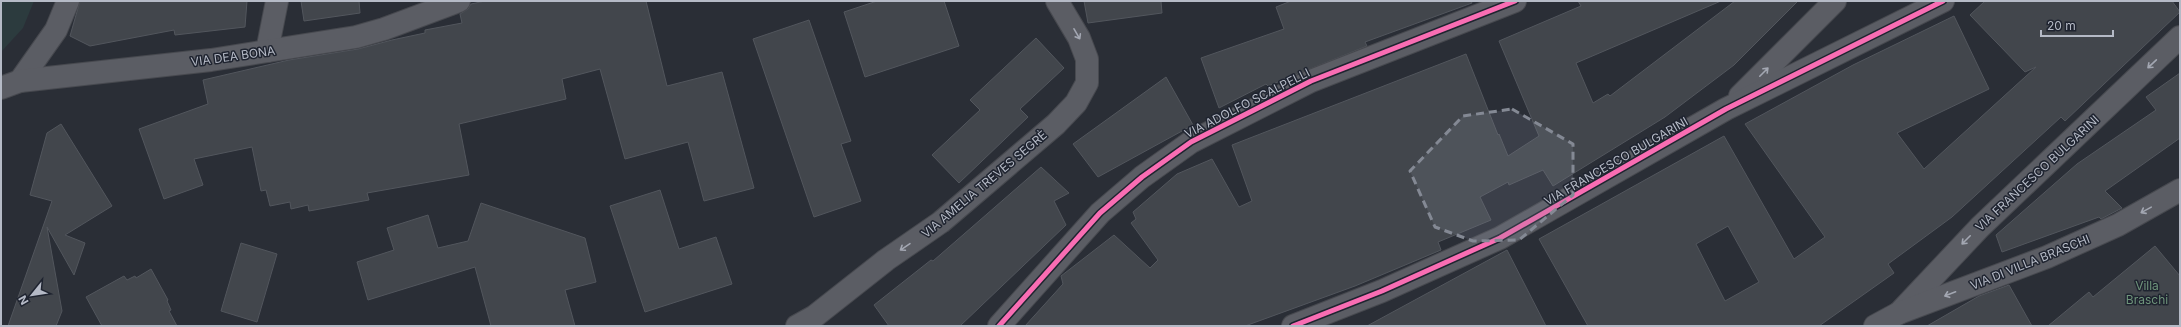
<svg xmlns="http://www.w3.org/2000/svg" width="2181" height="327" viewBox="0 0 2181 327" font-family="Inter,sans-serif">
<style>
.green{fill:#2c3b3e}
.building{fill:#42464c;stroke:#52565d;fill-rule:evenodd}
.lines{fill:none;stroke-linecap:round;stroke-linejoin:round}
.minor-casing{stroke:#47494f;stroke-width:24}
.minor{stroke:#5b5d64;stroke-width:22}
.cycleway-casing{stroke:#1f2430;stroke-width:8}
.cycleway{stroke:#f96db3;stroke-width:5}
.oneway{stroke:#a3a7b2}
.marked{fill:#848994;fill-opacity:0.2;stroke:#848994;stroke-width:3;stroke-dasharray:8 5;stroke-linejoin:round}
.labels{text-anchor:middle;dominant-baseline:central;stroke-width:3;stroke-linejoin:round;paint-order:stroke}
.street-label{font-size:12px;fill:#b5bac6;stroke:#1f2430}
.park-label{font-size:12px;fill:#6f947b;stroke:#1f2430}
</style>
<rect width="100%" height="100%" fill="#2a2e36"/>
<polygon class="green" points="1,1 34,1 23,28 1,52"/>
<g class="building">
<polygon points="80,1 247,1 245,27 175,35 174,30 90,46 70,36"/>
<polygon points="301,1 359,1 360,13 304,21"/>
<polygon points="485,1 646,1 667,86 722,72 754,188 704,201 688,142 625,159 600,69 562,79 566,99 459,124 469,175 367,193 369,200 309,211 308,205 291,209 290,202 270,206 266,190 261,191 252,147 194,159 203,185 164,199 139,129 208,104 203,80 289,60 358,49 392,40 425,33 425,30 462,23 460,14 468,9 471,4"/>
<polygon points="877,1 944,1 959,46 865,77 844,12"/>
<polygon points="1084,1 1161,1 1162,13 1088,23"/>
<polygon points="1291,1 1471,1 1472,3 1365,42 1367,46 1268,86 1266,84 1219,108 1201,58 1284,29 1276,7"/>
<polygon points="1578,1 1721,1 1576,63 1593,103 1608,94 1610,96 1735,1 1798,1 1734,65 1665,117 1553,186 1543,170 1509,185 1508,182 1480,197 1491,220 1438,242 1441,250 1355,286 1245,326 1025,326 1063,284 1061,276 1114,235 1150,268 1158,260 1131,223 1136,219 1133,212 1177,174 1212,159 1239,207 1252,201 1232,145 1466,54 1498,135 1499,134 1508,156 1539,136 1499,41 1581,6"/>
<path d="M1985,1H2172L2180,12L2065,121L2061,117L1952,217L1888,264L1894,273L1819,326H1588L1539,239L1724,136L1794,259L1825,237L1745,124L1853,65L1954,16L1989,89L1897,133L1924,169L2036,67L2025,72L1970,15ZM1728,226L1759,282L1725,301L1696,244Z"/>
<polygon points="809,20 851,141 841,144 861,201 814,217 753,39"/>
<polygon points="1036,38 1064,68 1020,109 1028,117 959,183 932,155 980,110 970,100"/>
<polygon points="2180,73 2180,138 2105,191 2122,208 2101,219 2099,217 2002,252 1996,235 2077,164 2156,110 2146,97"/>
<polygon points="1166,77 1193,125 1098,177 1073,144"/>
<polygon points="61,124 112,206 65,235 85,243 74,275 47,227 62,311 56,326 8,326 52,201 30,195 47,133"/>
<polygon points="1041,167 1069,193 1054,201 1066,225 960,326 889,326 874,305 931,260 933,261"/>
<polygon points="660,190 679,249 716,237 732,284 645,312 610,206"/>
<polygon points="481,203 585,238 596,282 565,290 575,326 491,326 475,267 368,300 357,262 394,250 387,228 428,215 438,248 468,241"/>
<polygon points="241,243 277,254 257,322 221,311"/>
<polygon points="2155,246 2180,276 2180,326 2048,326 2089,292 2093,297"/>
<polygon points="1507,250 1546,326 1367,326"/>
<polygon points="151,269 168,300 167,301 171,310 169,311 177,326 102,326 86,297 124,276 127,280 135,276 136,278"/>
<polygon points="2009,285 2032,326 1927,326 1979,296"/>
</g>
<g class="lines">
<defs>
<g id="minor">
<polyline points="267,51 277,1"/>
<polyline points="20,81 56,30 68,1"/>
<polyline points="1,88 20,81 211,60 356,37 384,29 459,1"/>
<polyline points="1740,96 1835,1"/>
<polyline points="1899,313 1980,227 2180,37"/>
<polyline points="797,326 815,316 886,260 941,222 1056,124 1076,103 1087,83 1087,59 1079,38 1057,1"/>
<polyline points="999,326 1100,213 1142,177 1191,142 1311,81 1515,1"/>
<polyline points="1293,326 1382,291 1500,238 1726,109 1943,1"/>
<polyline points="1875,326 1899,313 2047,257 2118,225 2180,190"/>
</g>
</defs>
<use href="#minor" class="minor-casing"/>
<use href="#minor" class="minor"/>
<defs>
<g id="cycleway">
<polyline points="999,326 1100,213 1142,177 1191,142 1311,81 1515,1"/>
<polyline points="1293,326 1382,291 1500,238 1726,109 1943,1"/>
</g>
</defs>
<use href="#cycleway" class="cycleway-casing"/>
<use href="#cycleway" class="cycleway"/>
</g>
<defs><path id="oneway-shaft" d="M-6 0H5M1.5-3L5.5 0L1.5 3" fill="none" stroke-width="1.6" stroke-linecap="round" stroke-linejoin="round"/></defs>
<g class="oneway">
<use href="#oneway-shaft" transform="translate(1077 34) rotate(60)"/>
<use href="#oneway-shaft" transform="translate(2152 64) rotate(137)"/>
<use href="#oneway-shaft" transform="translate(1764 72) rotate(-45)"/>
<use href="#oneway-shaft" transform="translate(2146 210) rotate(151)"/>
<use href="#oneway-shaft" transform="translate(1966 240) rotate(135)"/>
<use href="#oneway-shaft" transform="translate(905 247) rotate(146)"/>
<use href="#oneway-shaft" transform="translate(1950 294) rotate(159)"/>
</g>
<path class="marked" d="M1512,109L1573,144V195L1519,240L1473,241L1435,227L1410,171L1463,116Z"/>
<g class="labels">
<g class="street-label">
<text transform="translate(233 56) rotate(-8)">VIA DEA BONA</text>
<text transform="translate(1247 103) rotate(-27)">VIA ADOLFO SCALPELLI</text>
<text transform="translate(1616 161) rotate(-30)">VIA FRANCESCO BULGARINI</text>
<text transform="translate(2037 173) rotate(-43)">VIA FRANCESCO BULGARINI</text>
<text transform="translate(984 184) rotate(-40)">VIA AMELIA TREVES SEGRÈ</text>
<text transform="translate(2030 262) rotate(-22)">VIA DI VILLA BRASCHI</text>
</g>
<g class="park-label">
<text x="2147" y="285">Villa<tspan x="2147" dy="14">Braschi</tspan></text>
</g>
</g>
<rect width="2181" height="327" fill="none" stroke="#b5bac6" stroke-width="4"/>
<g transform="translate(32 295) rotate(240)" stroke="#1f2430" stroke-width="3" paint-order="stroke">
<path d="M0-3L7 15L0 10L-7 15Z" fill="#b5bac6"/>
<text y="-6" font-size="11" font-weight="bold" text-anchor="middle" fill="#b5bac6">N</text>
</g>
<path d="M2041 30v6h72v-6" fill="none" stroke="#b5bac6" stroke-width="2"/>
<text x="2047" y="30" font-size="12" fill="#b5bac6" stroke="#1f2430" stroke-width="3" paint-order="stroke">20 m</text>
</svg>
